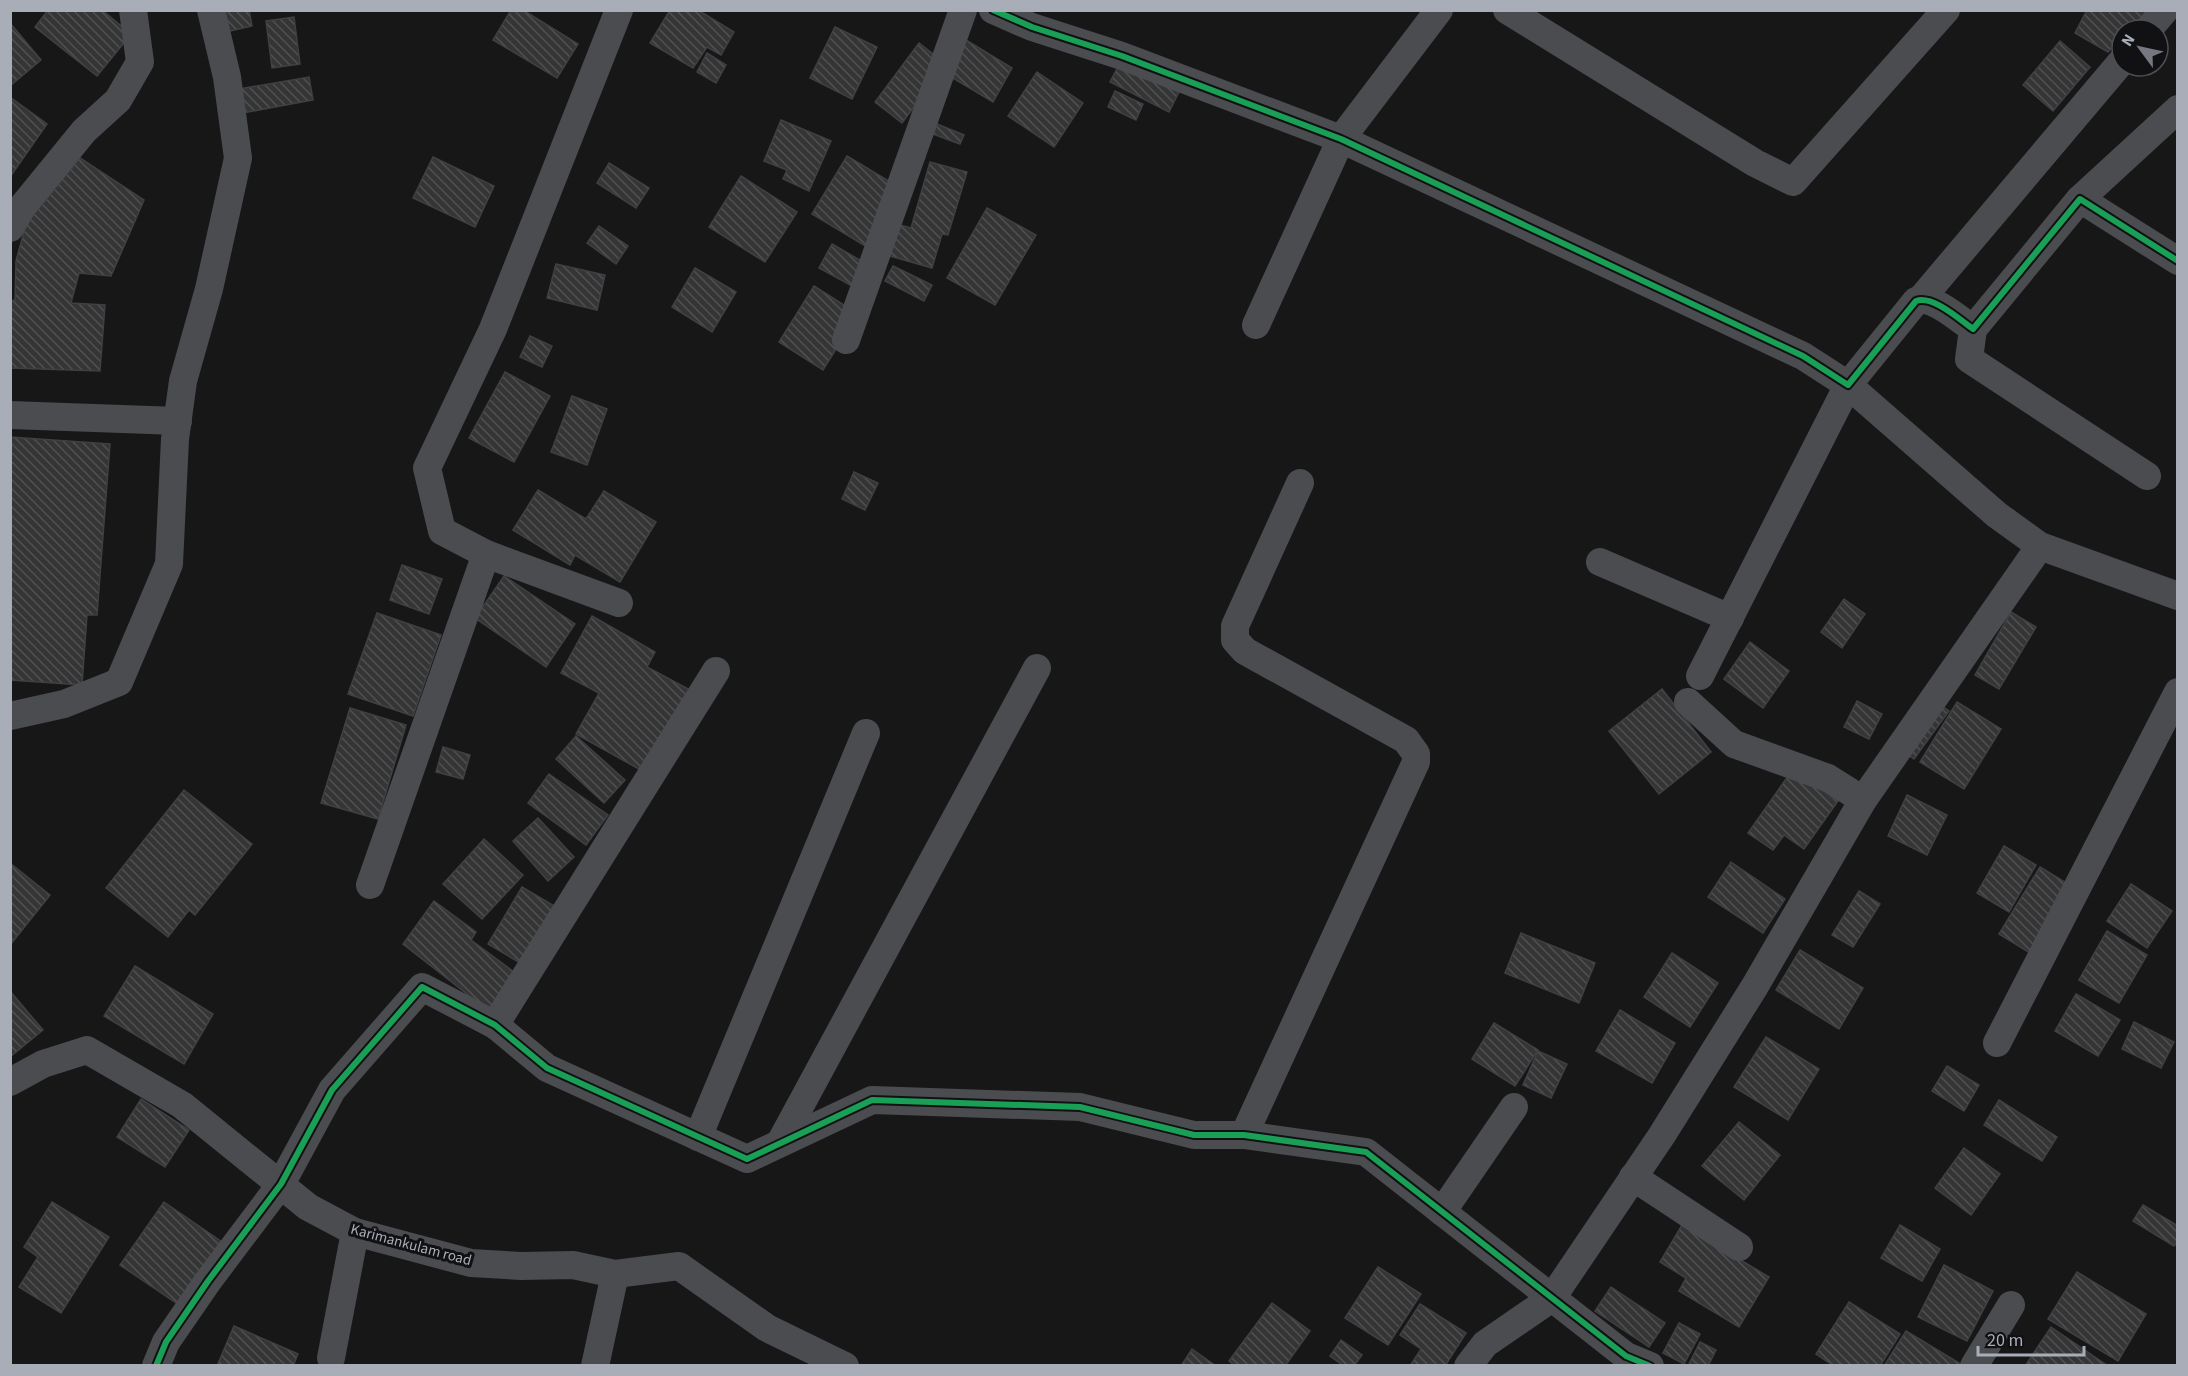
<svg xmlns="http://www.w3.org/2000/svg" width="2188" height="1376" viewBox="0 0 2188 1376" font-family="'Source Sans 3',sans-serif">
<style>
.building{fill:url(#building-back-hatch);stroke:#3f4043;stroke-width:1.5}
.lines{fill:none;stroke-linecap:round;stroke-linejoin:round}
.minor{stroke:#4b4c50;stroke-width:28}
.cycleway-casing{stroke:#111113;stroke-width:10}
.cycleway{stroke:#1a9f57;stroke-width:6}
.labels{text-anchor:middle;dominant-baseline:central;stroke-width:6;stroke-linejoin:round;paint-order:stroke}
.street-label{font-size:15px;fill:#a8adb8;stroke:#111113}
</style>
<defs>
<pattern id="building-back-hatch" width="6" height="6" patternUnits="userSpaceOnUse" patternTransform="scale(1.5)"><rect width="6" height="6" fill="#353536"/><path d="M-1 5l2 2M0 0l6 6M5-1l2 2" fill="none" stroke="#4f5051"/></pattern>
</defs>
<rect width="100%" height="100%" fill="#171717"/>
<g class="building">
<polygon points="48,10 102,10 131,34 97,76 35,27"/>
<polygon points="216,10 249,10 252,26 221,33"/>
<polygon points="511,10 523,10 578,44 557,78 493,40"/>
<polygon points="670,10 698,10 734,32 721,55 707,47 693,68 650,43"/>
<polygon points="2087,10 2149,10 2130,30 2122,30 2122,38 2108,52 2075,33"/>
<polygon points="294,17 300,64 272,68 266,21"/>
<polygon points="10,23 41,60 10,86"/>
<polygon points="835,27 877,47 852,99 810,78"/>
<polygon points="966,40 1012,68 993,102 946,74"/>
<polygon points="2060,41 2090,67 2053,111 2023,85"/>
<polygon points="919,43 946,64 902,123 875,102"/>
<polygon points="707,53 726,65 716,83 697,72"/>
<polygon points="1120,63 1179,92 1169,112 1110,82"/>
<polygon points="1037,72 1083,103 1054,147 1008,116"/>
<polygon points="309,77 313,100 237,114 233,90"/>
<polygon points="1115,91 1143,104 1136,120 1108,107"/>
<polygon points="10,97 47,124 10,177"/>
<polygon points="781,120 831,141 809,191 783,179 787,170 764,161"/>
<polygon points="937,124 964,135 960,144 933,134"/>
<polygon points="847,156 902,189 867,247 812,214"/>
<polygon points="433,157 494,186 475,227 413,198"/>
<polygon points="80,158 144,200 111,276 79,273 71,303 105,305 100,371 10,368 10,301 15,300 16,261 26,224"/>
<polygon points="930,162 967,172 948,235 942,234 932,268 883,254 892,223 911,228"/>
<polygon points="609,163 649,188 636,208 597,183"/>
<polygon points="741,176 797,212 765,262 709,227"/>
<polygon points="987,208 1036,235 995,305 947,278"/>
<polygon points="599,226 628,246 616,264 587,243"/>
<polygon points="832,244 865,263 852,286 819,268"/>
<polygon points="556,264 605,275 597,310 547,298"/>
<polygon points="893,266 932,285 924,301 885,281"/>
<polygon points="695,268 736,292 712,332 672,307"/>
<polygon points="814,286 858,314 823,370 779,342"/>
<polygon points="530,336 552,346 542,367 520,357"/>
<polygon points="505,372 550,396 514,462 469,438"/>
<polygon points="572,396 607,409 587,465 551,452"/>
<polygon points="10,437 110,444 97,615 87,615 82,685 10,680"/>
<polygon points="854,472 878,483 865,510 842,499"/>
<polygon points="538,490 586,519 604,491 656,522 620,582 575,555 570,565 513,530"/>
<polygon points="402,565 442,579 429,614 390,600"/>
<polygon points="504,576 575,624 546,667 475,618"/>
<polygon points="1844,599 1865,614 1842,648 1821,632"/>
<polygon points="2011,612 2036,627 1999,689 1975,675"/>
<polygon points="377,613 441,635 413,716 348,694"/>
<polygon points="592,616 655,652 647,667 692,691 646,773 576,734 599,693 561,673"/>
<polygon points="1750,642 1789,671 1763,708 1724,679"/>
<polygon points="1662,689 1711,752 1659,794 1609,731"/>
<polygon points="1857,701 1882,714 1869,739 1844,727"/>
<polygon points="1957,702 2001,729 1964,789 1920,762"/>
<polygon points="1939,704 1949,711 1914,759 1904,752"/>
<polygon points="350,708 406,725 378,819 321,803"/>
<polygon points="576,736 625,780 604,803 556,759"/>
<polygon points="443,747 470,755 463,779 436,772"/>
<polygon points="1793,769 1838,801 1804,849 1784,835 1773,850 1748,833"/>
<polygon points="549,774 608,815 586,845 528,803"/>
<polygon points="184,790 252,844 195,915 189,910 168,937 106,888"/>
<polygon points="1907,795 1947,815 1927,855 1888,836"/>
<polygon points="538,818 574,857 548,881 513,841"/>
<polygon points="484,839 523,875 482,919 443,884"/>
<polygon points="2004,846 2036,865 2009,912 1977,893"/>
<polygon points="1731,862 1785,899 1763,933 1708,897"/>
<polygon points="10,863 50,895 10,945"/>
<polygon points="2040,867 2086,895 2045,962 1999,934"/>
<polygon points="2131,884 2172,911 2147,948 2107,921"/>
<polygon points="522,887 556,907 522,964 488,944"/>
<polygon points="1859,891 1880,904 1853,947 1832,935"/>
<polygon points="434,901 476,932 471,940 522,978 494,1015 403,944"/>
<polygon points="2107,931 2147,955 2119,1003 2079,980"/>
<polygon points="1521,933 1595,963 1579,1003 1505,973"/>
<polygon points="1800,950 1863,988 1839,1029 1776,990"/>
<polygon points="1672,953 1718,983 1690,1027 1644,997"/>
<polygon points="135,966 213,1014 184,1064 104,1016"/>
<polygon points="10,991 43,1030 10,1057"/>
<polygon points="2076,994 2120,1020 2098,1056 2055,1031"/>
<polygon points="1620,1010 1675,1043 1652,1083 1596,1051"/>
<polygon points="2134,1022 2174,1042 2161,1068 2122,1049"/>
<polygon points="1494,1023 1538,1050 1515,1086 1472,1059"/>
<polygon points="1766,1037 1819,1069 1788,1120 1734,1087"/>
<polygon points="1538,1051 1567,1064 1551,1098 1523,1085"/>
<polygon points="1947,1066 1979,1085 1964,1111 1932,1091"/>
<polygon points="141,1099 189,1130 165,1167 117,1137"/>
<polygon points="1999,1100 2057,1137 2042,1161 1984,1125"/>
<polygon points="1739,1122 1780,1155 1744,1200 1702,1166"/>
<polygon points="1964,1148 2000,1174 1971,1215 1935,1188"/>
<polygon points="52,1202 109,1237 61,1313 19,1287 38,1257 24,1247"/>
<polygon points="164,1202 222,1242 179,1305 120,1265"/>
<polygon points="2143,1205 2178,1226 2178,1241 2174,1246 2133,1221"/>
<polygon points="1682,1225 1769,1277 1739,1327 1679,1291 1686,1278 1660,1262"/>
<polygon points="1900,1225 1940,1249 1922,1281 1881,1258"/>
<polygon points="1944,1265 1993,1291 1967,1341 1918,1317"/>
<polygon points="1378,1267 1421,1294 1388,1345 1345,1318"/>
<polygon points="2077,1272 2146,1314 2118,1361 2048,1319"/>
<polygon points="1611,1287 1665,1323 1649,1347 1595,1311"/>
<polygon points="1849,1302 1900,1334 1880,1366 1834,1366 1816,1354"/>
<polygon points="1272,1303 1310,1331 1285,1366 1235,1366 1229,1361"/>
<polygon points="1420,1304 1466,1333 1445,1366 1410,1366 1421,1349 1400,1335"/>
<polygon points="1679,1323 1700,1334 1684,1364 1663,1353"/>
<polygon points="234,1326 298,1354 293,1366 217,1366"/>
<polygon points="2051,1327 2108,1366 2025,1366"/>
<polygon points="1906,1331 1964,1366 1884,1366"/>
<polygon points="1341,1340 1362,1355 1354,1366 1344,1366 1330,1356"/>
<polygon points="1700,1342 1716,1350 1708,1366 1688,1366"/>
<polygon points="1192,1349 1216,1366 1181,1366"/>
</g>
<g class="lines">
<g class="minor">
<polyline points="619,10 493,329 427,468 442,531 486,554 619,603"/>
<path d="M993,10L1032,27L1122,56L1341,139L1803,356L1848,385L1916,301C1933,295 1960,320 1973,329L2080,199L2178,261"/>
<polyline points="1507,10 1755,163 1793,182 1946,10"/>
<polyline points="2148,30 2165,10"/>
<polyline points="2080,199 2178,109"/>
<polyline points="10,228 22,207 84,131 118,100 140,62 133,10"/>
<polyline points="1921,299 2122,61"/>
<polyline points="1256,325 1341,139 1439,10"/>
<polyline points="1973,329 1969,359 2147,476"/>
<polyline points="846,340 963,10"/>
<polyline points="10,415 178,421"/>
<polyline points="1600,562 1730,618"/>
<polyline points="1700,676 1848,385 1997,515 2040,546 2178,596"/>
<polyline points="1688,702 1734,744 1828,778 1863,800"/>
<polyline points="10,716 64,704 119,682 169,564 175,439 183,381 209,289 238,158 227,77 211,10"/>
<polyline points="370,885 486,554"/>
<polyline points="495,1025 716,671"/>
<polyline points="1997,1043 2178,692"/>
<polyline points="10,1082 43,1064 87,1050 182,1105 308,1207 355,1232 471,1263 521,1266 573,1265 615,1274 679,1266 767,1328 845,1366"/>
<polyline points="1244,1135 1416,762 1416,754 1406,740 1245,651 1235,640 1235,626 1300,483"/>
<polyline points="698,1137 866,733"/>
<polyline points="780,1143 1037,668"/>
<polyline points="1633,1177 1739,1247"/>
<polyline points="1442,1212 1514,1107"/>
<polyline points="331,1358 355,1232"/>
<polyline points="156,1366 166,1342 208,1281 281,1184 332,1090 422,987 495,1025 547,1068 747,1159 872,1100 1080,1107 1194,1135 1244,1135 1366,1152 1626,1356 1650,1366"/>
<polyline points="595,1366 615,1274"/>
<polyline points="1468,1366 1485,1344 1552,1298 1662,1135 1755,986 1863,800 2040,546"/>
<polyline points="1974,1366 2011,1305"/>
</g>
<defs>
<g id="cycleway">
<path d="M993,10L1032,27L1122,56L1341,139L1803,356L1848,385L1916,301C1933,295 1960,320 1973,329L2080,199L2178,261"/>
<polyline points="156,1366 166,1342 208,1281 281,1184 332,1090 422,987 495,1025 547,1068 747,1159 872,1100 1080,1107 1194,1135 1244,1135 1366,1152 1626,1356 1650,1366"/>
</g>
</defs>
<use href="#cycleway" class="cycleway-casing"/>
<use href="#cycleway" class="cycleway"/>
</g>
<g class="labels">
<g class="street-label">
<text transform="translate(411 1245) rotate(15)">Karimankulam road</text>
</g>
</g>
<rect width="2188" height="1376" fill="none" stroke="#a8adb8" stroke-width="24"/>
<g transform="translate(2140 48) rotate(303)"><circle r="28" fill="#111113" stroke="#4d4f55" stroke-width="1.5"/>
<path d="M0-4.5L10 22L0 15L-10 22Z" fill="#757880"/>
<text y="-9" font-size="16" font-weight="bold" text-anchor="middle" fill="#a8adb8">N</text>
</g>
<path d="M1978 1346v9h106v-9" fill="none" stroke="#a8adb8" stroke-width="3"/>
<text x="1987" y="1346" font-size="18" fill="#a8adb8" stroke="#111113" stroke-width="4.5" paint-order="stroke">20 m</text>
</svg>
